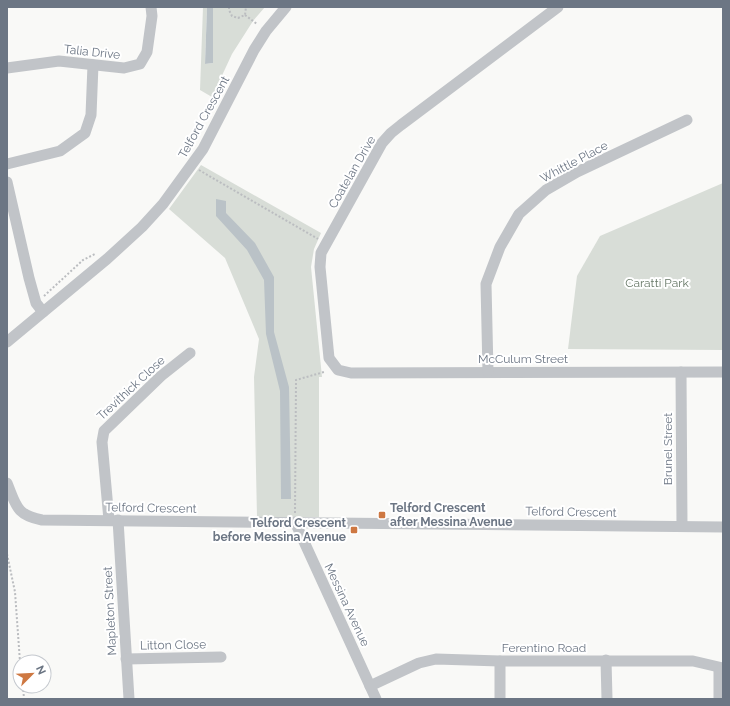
<svg xmlns="http://www.w3.org/2000/svg" width="730" height="706" viewBox="0 0 730 706" font-family="Raleway,sans-serif">
<style>
.green{fill:#d8ddd7}
.water{fill:#bac2c7}
.lines{fill:none;stroke-linecap:round;stroke-linejoin:round}
.path{stroke:#bbbdc0;stroke-width:2;stroke-dasharray:2 2;stroke-linecap:butt}
.street{stroke:#c1c4c8;stroke-width:11}
.poi-dot{fill:#ce7842;stroke:#fff;stroke-width:1.5}
.labels{text-anchor:middle;dominant-baseline:central;stroke-width:4;stroke-linejoin:round;paint-order:stroke}
.street-label{font-size:12px;fill:#6c7684;stroke:#fff}
.park-label{font-size:12px;fill:#676;stroke:#fff}
.poi-label{font-size:12px;font-weight:bold;fill:#6c7684;stroke:#fff;text-anchor:start}
</style>
<rect width="100%" height="100%" fill="#f9f9f7"/>
<g class="green">
<polygon points="203,7 207,7 205,64 213,63 213,7 265,7 253,21 232,54 212,97 200,90"/>
<polygon points="201,165 321,233 314,249 311,267 322,377 319,377 319,517 257,517 254,377 259,339 225,258 169,209"/>
<polygon points="723,183 723,350 568,349 577,276 600,236"/>
</g>
<g class="water">
<polygon points="207,7 213,7 213,63 205,64"/>
<polygon points="216,199 226,201 226,213 255,243 274,277 274,332 289,387 291,499 281,499 280,391 266,334 264,280 247,250 216,216"/>
</g>
<g class="lines">
<g class="path">
<polyline points="229,7 229,10 232,16 238,18 245,15 246,7"/>
<polyline points="245,15 257,24"/>
<polyline points="199,170 318,239"/>
<polyline points="44,296 83,260 95,254"/>
<polyline points="295,513 296,380 324,372"/>
<polyline points="7,554 15,592 20,662"/>
<polyline points="23,686 24,699"/>
</g>
<g class="street">
<polyline points="558,7 401,125 391,133 382,143 321,253 320,267 329,358 338,370 351,373 723,372"/>
<polyline points="7,68 59,61 124,68 140,64 147,52 152,16 151,7"/>
<polyline points="7,164 60,151 85,133 91,115 93,65"/>
<polyline points="7,182 29,278 36,303 43,312"/>
<polyline points="7,342 107,259 142,227 163,204 203,149 254,50 266,31 286,7"/>
<polyline points="488,372 486,284 500,247 519,214 546,190 577,172 687,120"/>
<polyline points="681,372 682,526"/>
<path d="M7,483C16,505 16,515 42,520L723,527"/>
<polyline points="109,520 102,442 104,431 161,376 190,353"/>
<polyline points="118,520 129,699"/>
<polyline points="295,522 376,699"/>
<polyline points="126,659 221,657"/>
<polyline points="606,660 607,699"/>
<polyline points="500,661 500,699"/>
<polyline points="719,668 719,699"/>
<polyline points="370,686 419,663 436,659 500,661 693,661 723,668"/>
</g>
</g>
<g class="poi-dot">
<rect x="378" y="511" width="8" height="8" rx="2"/>
<rect x="350" y="526" width="8" height="8" rx="2"/>
</g>
<g class="labels">
<g class="street-label">
<text transform="translate(92 52) rotate(6)">Talia Drive</text>
<text transform="translate(204 117) rotate(-61)">Telford Crescent</text>
<text transform="translate(574 162) rotate(-28)">Whittle Place</text>
<text transform="translate(352 172) rotate(-60)">Coatelan Drive</text>
<text x="523" y="359">McCulum Street</text>
<text transform="translate(131 388) rotate(-43)">Trevithick Close</text>
<text transform="translate(668 449) rotate(-90)">Brunel Street</text>
<text transform="translate(151 508) rotate(1)">Telford Crescent</text>
<text transform="translate(571 512) rotate(1)">Telford Crescent</text>
<text transform="translate(347 605) rotate(65)">Messina Avenue</text>
<text transform="translate(110 611) rotate(-93)">Mapleton Street</text>
<text transform="translate(173 645) rotate(-1)">Litton Close</text>
<text x="544" y="648">Ferentino Road</text>
</g>
<g class="park-label">
<text x="657" y="283">Caratti Park</text>
</g>
<g class="poi-label">
<text x="390" y="508">Telford Crescent<tspan x="390" dy="14">after Messina Avenue</tspan></text>
<text x="346" y="523" text-anchor="end">Telford Crescent<tspan x="346" dy="14">before Messina Avenue</tspan></text>
</g>
</g>
<rect width="730" height="706" fill="none" stroke="#6c7684" stroke-width="16"/>
<g transform="translate(32 674) rotate(66)"><circle r="19" fill="#ffffff" stroke="#c4c8ce"/>
<path d="M0-3L7 15L0 10L-7 15Z" fill="#ce7842"/>
<text y="-6" font-size="11" font-weight="bold" text-anchor="middle" fill="#6c7684">N</text>
</g>
</svg>
